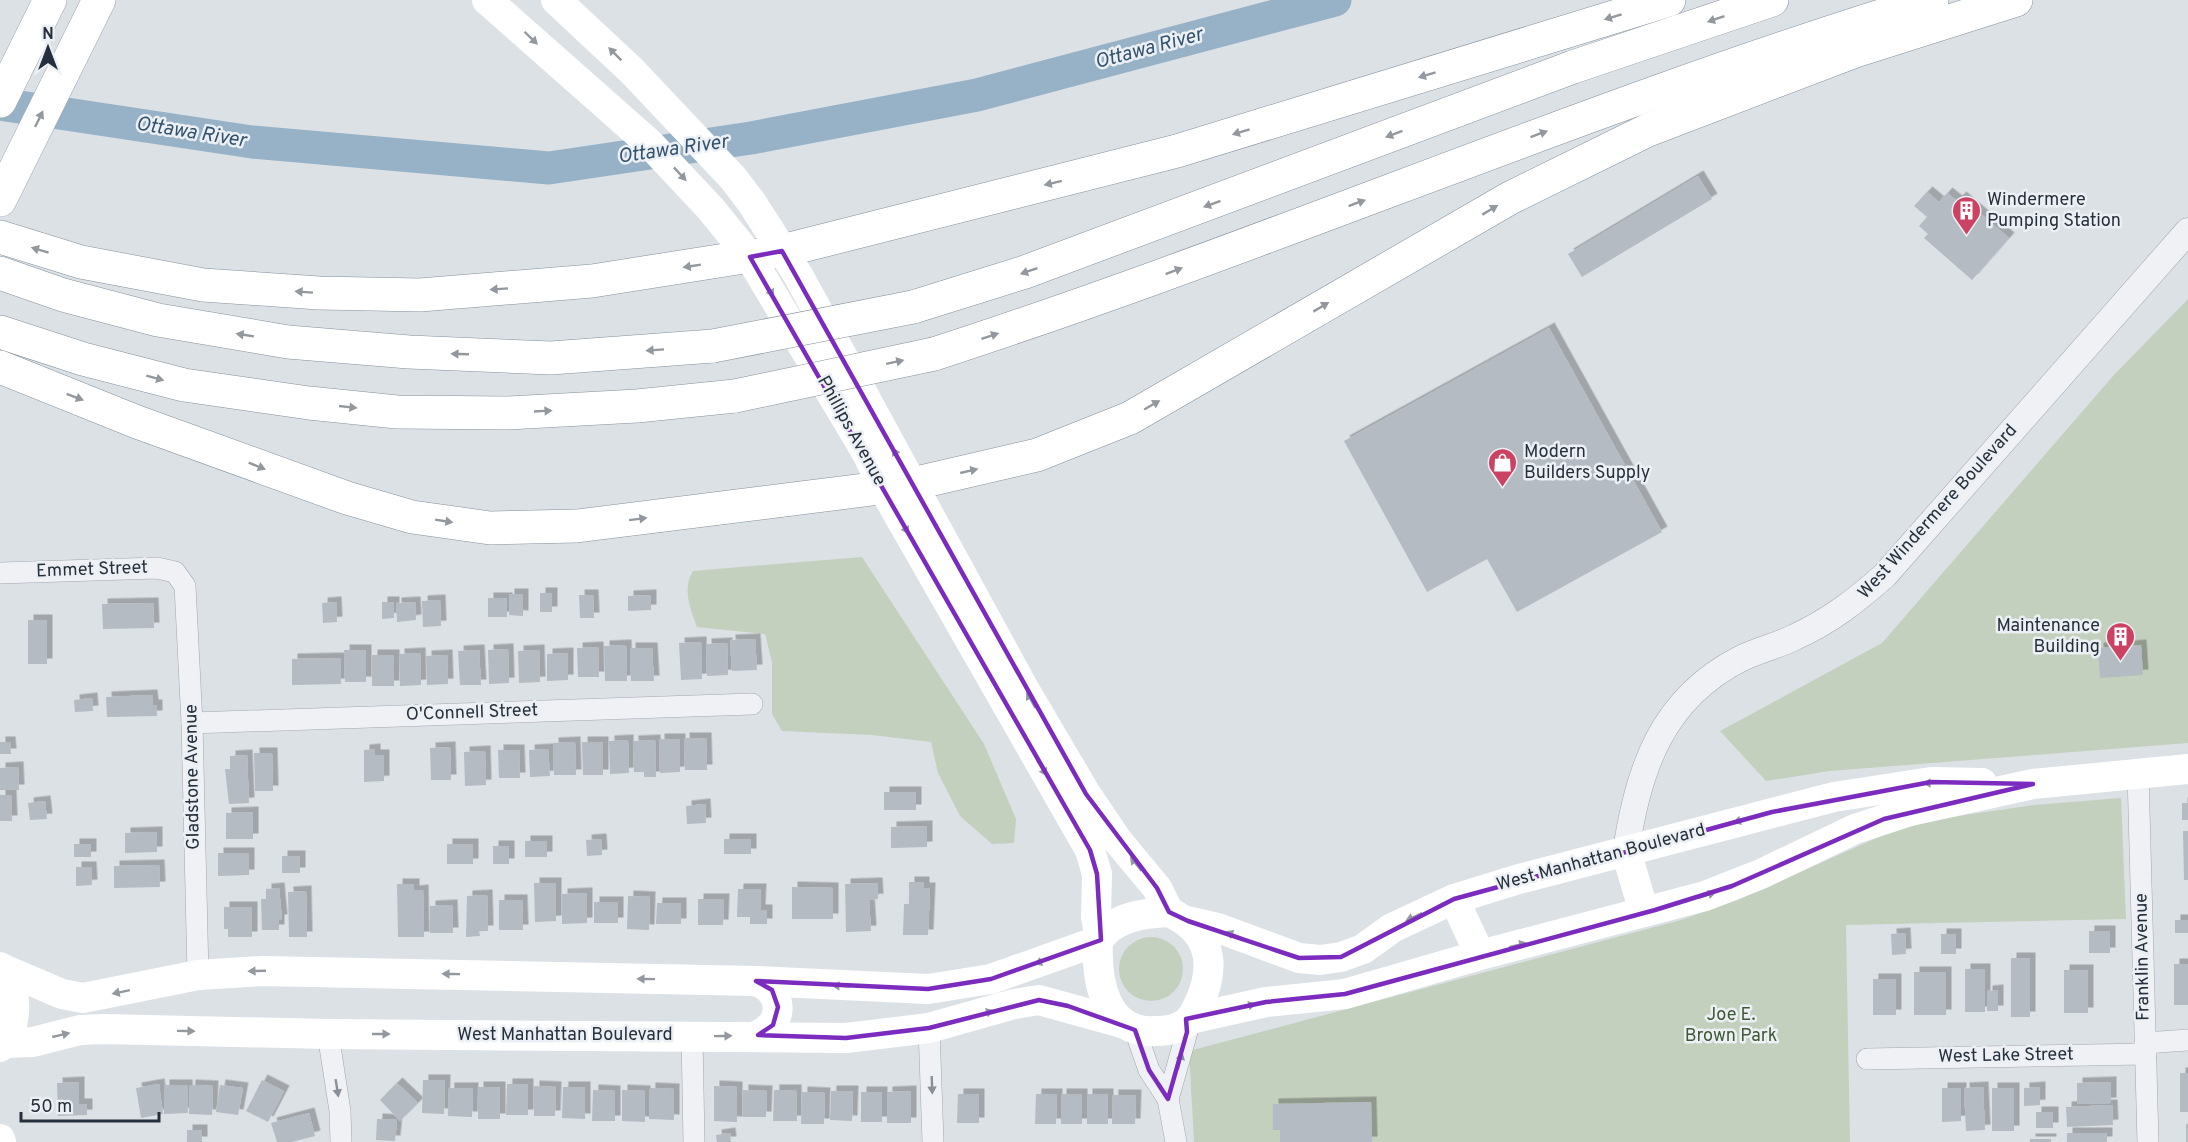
<svg xmlns="http://www.w3.org/2000/svg" width="2188" height="1142" viewBox="0 0 2188 1142" font-family="Overpass,sans-serif">
<style>
.green{fill:#c4d0be}
.lines{fill:none;stroke-linecap:round;stroke-linejoin:round}
.river{stroke:#97b2c6;stroke-width:33}
.building{fill:#b4bbc3;filter:url(#shadow)}
.minor-casing{stroke:#a2a8b0;stroke-width:22}
.tertiary-casing{stroke:#a2a8b0;stroke-width:27}
.primary-casing{stroke:#9ca6b2;stroke-width:34}
.motorway-casing{stroke:#84909c;stroke-width:34}
.minor{stroke:#eff1f5;stroke-width:21}
.tertiary{stroke:#eff1f5;stroke-width:26}
.secondary{stroke:#fff;stroke-width:30}
.primary{stroke:#fff;stroke-width:33}
.motorway{stroke:#fff;stroke-width:33}
.motorway-bridge-casing{stroke:#84909c;stroke-width:34;stroke-linecap:butt}
.motorway-bridge{stroke:#fff;stroke-width:33}
.oneway{fill:#92989e}
.oneway2{fill:#8a9098}
.marked{fill:none;stroke:#7b2cbf;stroke-width:4.5;stroke-linejoin:round}
.labels{text-anchor:middle;dominant-baseline:central;stroke-width:5;stroke-linejoin:round;paint-order:stroke}
.poi-label{font-size:18px;fill:#26303c;stroke:#ecf0f4;text-anchor:start}
.street-label{font-size:18px;fill:#26303c;stroke:#ecf0f4}
.park-label{font-size:18px;fill:#3e5834;stroke:#ecf0f4}
.water-label{font-size:20px;font-style:italic;fill:#32526f;stroke:#ecf0f4}
</style>
<defs>
<filter id="shadow"><feDropShadow dx="5.5" dy="-5.5" stdDeviation="0" flood-color="#0004"/></filter>
</defs>
<rect width="100%" height="100%" fill="#dce1e6"/>
<g class="green">
<polygon points="2188,299 2188,743 1830,771 1766,781 1720,731 1882,643 2113,376"/>
<path d="M862,557L984,744L1016,819L1014,843L992,844L960,816L938,773L931,742L872,735L782,731L772,714V662L765,634L697,627C690,608 682,589 693,571Z"/>
<polygon points="2121,798 2126,919 1846,925 1850,1142 1194,1142 1189,1051 1681,920 1738,900 1881,836 1930,820 2034,805"/>
<circle cx="1151" cy="969" r="32"/>
</g>
<g class="lines">
<polyline class="river" points="0,104 252,142 549,168 751,138 977,95 1335,0"/>
</g>
<g class="building">
<polygon points="1698,176 1712,199 1582,277 1568,254"/>
<polygon points="1927,192 1939,202 1947,193 1957,201 1961,197 2009,238 1972,280 1924,238 1928,234 1919,226 1927,217 1914,206"/>
<polygon points="1549,328 1662,532 1517,612 1487,559 1427,592 1344,441"/>
<rect x="540" y="593" width="12" height="19"/>
<polygon points="509,594 523,594 523,616 509,615"/>
<polygon points="579,595 593,595 594,618 580,618"/>
<polygon points="651,595 651,610 628,611 628,596"/>
<rect x="488" y="598" width="19" height="19"/>
<polygon points="440,600 441,626 423,627 422,601"/>
<polygon points="336,602 337,622 323,623 322,603"/>
<polygon points="382,602 394,602 394,618 382,619"/>
<polygon points="415,602 416,620 397,622 396,603"/>
<polygon points="153,603 154,628 103,629 102,604"/>
<rect x="28" y="620" width="19" height="44"/>
<polygon points="755,639 757,670 732,671 730,640"/>
<polygon points="701,642 702,679 681,680 679,643"/>
<polygon points="727,643 728,675 707,676 706,644"/>
<polygon points="626,645 627,681 605,681 604,646"/>
<polygon points="2141,645 2143,675 2100,678 2098,648"/>
<polygon points="598,647 599,677 578,677 577,648"/>
<polygon points="630,648 652,648 654,681 631,681"/>
<polygon points="508,649 509,683 489,684 488,650"/>
<polygon points="344,650 366,650 366,682 345,682"/>
<polygon points="479,650 481,685 460,685 458,651"/>
<polygon points="539,650 540,682 519,683 518,651"/>
<polygon points="420,653 421,685 400,686 399,654"/>
<polygon points="568,653 568,680 547,681 547,654"/>
<rect x="372" y="655" width="22" height="31"/>
<polygon points="447,655 448,684 427,685 426,656"/>
<polygon points="341,658 341,684 292,685 292,659"/>
<polygon points="152,695 153,705 157,705 157,716 107,717 106,697"/>
<polygon points="92,698 93,711 75,712 74,700"/>
<polygon points="684,738 706,738 707,770 685,770"/>
<polygon points="659,739 680,739 680,772 660,773"/>
<polygon points="628,740 629,773 610,774 609,741"/>
<polygon points="655,740 656,777 644,777 644,772 634,772 633,741"/>
<polygon points="0,742 10,742 11,754 0,754"/>
<polygon points="575,742 576,775 554,775 553,743"/>
<polygon points="582,742 603,742 603,775 583,775"/>
<polygon points="450,747 451,780 431,780 430,748"/>
<polygon points="375,749 375,755 384,755 384,781 364,782 364,750"/>
<polygon points="548,749 550,776 530,777 529,750"/>
<polygon points="498,750 519,750 520,778 499,778"/>
<polygon points="485,751 486,785 465,786 464,752"/>
<polygon points="254,753 272,753 273,791 255,791"/>
<polygon points="247,755 249,803 229,804 225,769 230,769 230,756"/>
<polygon points="18,767 19,790 0,790 0,768"/>
<rect x="884" y="792" width="32" height="18"/>
<polygon points="0,795 11,795 12,821 0,821"/>
<polygon points="45,801 47,819 30,820 28,803"/>
<rect x="2182" y="803" width="6" height="17"/>
<polygon points="705,804 706,823 687,824 686,806"/>
<polygon points="253,812 253,839 226,839 226,813"/>
<polygon points="927,826 927,847 891,848 891,827"/>
<polygon points="2183,831 2188,831 2188,880 2184,880"/>
<polygon points="157,832 157,852 125,853 125,833"/>
<polygon points="601,839 602,855 587,856 586,840"/>
<rect x="724" y="839" width="27" height="15"/>
<rect x="525" y="841" width="22" height="16"/>
<rect x="74" y="844" width="17" height="13"/>
<rect x="447" y="844" width="26" height="20"/>
<rect x="493" y="846" width="16" height="18"/>
<polygon points="218,853 249,853 249,875 218,876"/>
<rect x="282" y="856" width="18" height="17"/>
<polygon points="159,865 160,887 114,888 114,866"/>
<polygon points="76,867 91,867 92,885 76,886"/>
<polygon points="909,882 924,882 924,888 930,888 928,935 903,935 904,904 909,904"/>
<polygon points="534,883 556,883 556,921 535,922"/>
<polygon points="877,883 878,899 869,900 871,931 846,932 845,884"/>
<polygon points="397,884 414,884 414,891 423,890 424,937 398,937"/>
<polygon points="792,887 833,888 833,919 792,919"/>
<polygon points="279,888 282,920 279,920 279,930 262,930 261,899 266,899 266,889"/>
<polygon points="738,889 761,889 760,910 767,910 767,924 750,924 750,917 737,917"/>
<polygon points="306,891 307,937 289,937 288,892"/>
<polygon points="587,893 587,923 562,924 562,894"/>
<polygon points="487,895 488,931 479,931 480,936 466,937 467,896"/>
<polygon points="628,896 650,897 649,930 627,929"/>
<polygon points="698,899 724,899 723,925 698,925"/>
<polygon points="499,900 522,900 523,930 499,930"/>
<rect x="594" y="902" width="24" height="21"/>
<polygon points="657,903 681,903 681,924 656,924"/>
<polygon points="452,905 453,933 430,933 430,906"/>
<polygon points="224,907 252,907 252,937 228,937 228,929 224,929"/>
<rect x="2175" y="920" width="13" height="13"/>
<rect x="2089" y="931" width="21" height="22"/>
<polygon points="1905,933 1906,954 1892,955 1891,934"/>
<rect x="1941" y="934" width="15" height="20"/>
<rect x="2011" y="958" width="19" height="59"/>
<rect x="2174" y="964" width="14" height="41"/>
<rect x="1965" y="969" width="20" height="43"/>
<rect x="2064" y="970" width="24" height="43"/>
<rect x="1914" y="972" width="32" height="43"/>
<rect x="1873" y="979" width="23" height="36"/>
<polygon points="1998,990 1998,1011 1987,1011 1987,991"/>
<rect x="2180" y="1073" width="8" height="39"/>
<polygon points="262,1080 284,1091 268,1122 246,1111"/>
<polygon points="423,1080 445,1080 444,1114 422,1113"/>
<polygon points="79,1082 79,1104 87,1104 87,1115 58,1116 57,1083"/>
<polygon points="2111,1082 2111,1103 2077,1104 2077,1083"/>
<polygon points="397,1083 418,1103 400,1121 380,1100"/>
<polygon points="159,1084 163,1114 141,1118 136,1088"/>
<polygon points="507,1084 528,1084 528,1115 506,1115"/>
<polygon points="164,1085 187,1085 188,1113 164,1114"/>
<polygon points="190,1085 213,1086 212,1115 189,1114"/>
<polygon points="220,1085 243,1088 238,1115 216,1112"/>
<polygon points="534,1086 556,1087 555,1116 534,1116"/>
<polygon points="714,1086 737,1087 737,1122 714,1121"/>
<rect x="478" y="1087" width="22" height="32"/>
<polygon points="563,1087 585,1087 585,1119 562,1118"/>
<polygon points="1983,1087 1985,1130 1966,1131 1964,1088"/>
<polygon points="2040,1087 2040,1105 2024,1106 2024,1088"/>
<polygon points="449,1088 473,1088 472,1117 448,1116"/>
<polygon points="650,1088 674,1089 674,1120 649,1119"/>
<polygon points="1942,1088 1961,1088 1961,1121 1942,1122"/>
<rect x="1992" y="1088" width="22" height="43"/>
<polygon points="593,1090 615,1091 615,1121 592,1121"/>
<polygon points="622,1090 645,1091 645,1122 622,1121"/>
<polygon points="743,1090 767,1091 766,1117 743,1117"/>
<polygon points="774,1090 796,1090 797,1121 773,1121"/>
<polygon points="831,1091 853,1091 852,1121 830,1120"/>
<polygon points="911,1091 911,1123 887,1123 887,1092"/>
<polygon points="802,1092 825,1093 824,1124 801,1124"/>
<rect x="861" y="1092" width="21" height="30"/>
<polygon points="958,1094 979,1094 979,1123 957,1123"/>
<polygon points="1036,1094 1057,1094 1056,1124 1035,1124"/>
<rect x="1061" y="1094" width="21" height="30"/>
<rect x="1087" y="1094" width="21" height="30"/>
<polygon points="1113,1095 1136,1095 1135,1124 1112,1124"/>
<polygon points="1371,1102 1372,1142 1280,1142 1280,1130 1273,1130 1273,1104"/>
<polygon points="2112,1105 2113,1125 2067,1127 2066,1107"/>
<rect x="2036" y="1112" width="17" height="16"/>
<polygon points="309,1113 315,1136 292,1142 277,1142 271,1123"/>
<polygon points="377,1119 397,1120 395,1141 376,1140"/>
<rect x="2186" y="1124" width="2" height="18"/>
<rect x="187" y="1130" width="15" height="12"/>
<polygon points="730,1133 731,1142 717,1142 716,1135"/>
<rect x="2067" y="1133" width="40" height="9"/>
<rect x="2030" y="1139" width="21" height="3"/>
</g>
<g class="lines">
<defs>
<g id="minor">
<polyline points="0,573 157,568 175,572 185,586 192,723 198,975"/>
<polyline points="192,723 752,704"/>
<polyline points="2138,773 2148,1142"/>
<polyline points="929,1028 933,1142"/>
<polyline points="1135,1030 1149,1070 1168,1099 1176,1142"/>
<polyline points="328,1034 340,1111 341,1142"/>
<polyline points="692,1036 694,1142"/>
<polyline points="2145,1043 2188,1040"/>
<polyline points="1867,1059 2146,1054"/>
<polyline points="1168,1099 1187,1032 1186,1023"/>
</g>
<path id="tertiary" d="M1626,851C1638,769 1662,699 1740,659C1758,650 1777,646 1795,637C1830,621 1857,600 1885,575L2188,231"/>
<g id="primary">
<polyline points="0,101 50,0"/>
<polyline points="0,200 99,0"/>
</g>
<g id="motorway">
<polyline points="0,237 81,262 203,285 319,293 420,295 592,281 782,251 1177,151 1669,0"/>
<polyline points="0,273 63,295 158,320 288,342 409,352 551,358 713,346"/>
<polyline points="913,307 1025,272 1573,67 1772,0"/>
<polyline points="0,332 83,359 184,385 309,403 397,412 507,413 637,406 735,396"/>
<path d="M934,354C1270,245 1594,103 1932,0"/>
<polyline points="0,367 137,422 347,498 412,517 490,528 577,526 912,484 1037,455 1130,418 1510,198 1648,130 1855,51 2016,0"/>
</g>
</defs>
<use href="#minor" class="minor-casing"/>
<use href="#tertiary" class="tertiary-casing"/>
<use href="#primary" class="primary-casing"/>
<use href="#motorway" class="motorway-casing"/>
<use href="#minor" class="minor"/>
<use href="#tertiary" class="tertiary"/>
<g class="secondary">
<polyline points="487,0 650,144 710,208 750,257 868,455 883,488 1090,850 1097,874 1096,917 1100,937"/>
<polyline points="556,0 632,71 733,178 752,203 798,275 1023,687 1086,794 1117,840 1157,888 1169,912"/>
<polyline points="1626,851 1644,912"/>
<polyline points="1454,899 1480,955"/>
<path d="M1169,912C1208,930 1217,960 1201,999C1197,1007 1194,1017 1187,1022C1179,1029 1166,1031 1156,1031C1105,1035 1096,981 1098,941C1112,917 1144,913 1169,912Z"/>
<polyline points="1188,921 1218,928 1299,958 1320,960 1341,957 1363,949 1392,928 1454,899 1519,879 1834,797 1931,782 1982,783"/>
<path d="M0,967C18,991 20,1022 0,1047"/>
<polyline points="1,968 62,994 83,998 198,975 262,971 756,981 928,989 991,979 1098,941"/>
<path d="M756,981C784,991 785,1023 758,1035"/>
<polyline points="1190,1019 1266,1002 1345,994 1480,955 1705,896 1761,874 1855,829 1910,811 2033,784 2188,769"/>
<polyline points="3,1043 33,1042 80,1030 104,1029 328,1034 846,1038 929,1028 1014,1004 1039,1000 1122,1023"/>
<polyline points="0,1139 1,1142"/>
</g>
<use href="#primary" class="primary"/>
<use href="#motorway" class="motorway"/>
<defs>
<g id="motorway-bridge">
<polyline points="713,346 913,307"/>
<polyline points="735,396 934,354"/>
</g>
</defs>
<use href="#motorway-bridge" class="motorway-bridge-casing"/>
<use href="#motorway-bridge" class="motorway-bridge"/>
</g>
<defs><path id="oneway-solid" d="M-6-.8H1V-3.2L6.5 0L1 3.2V.8H-6Z" transform="scale(1.5)"/></defs>
<g class="oneway">
<use href="#oneway-solid" transform="translate(1613 17) rotate(163)"/>
<use href="#oneway-solid" transform="translate(1716 19) rotate(161)"/>
<use href="#oneway-solid" transform="translate(531 38) rotate(44)"/>
<use href="#oneway-solid" transform="translate(615 54) rotate(-135)"/>
<use href="#oneway-solid" transform="translate(1427 75) rotate(163)"/>
<use href="#oneway-solid" transform="translate(39 119) rotate(-64)"/>
<use href="#oneway-solid" transform="translate(1241 132) rotate(163)"/>
<use href="#oneway-solid" transform="translate(1394 134) rotate(159)"/>
<use href="#oneway-solid" transform="translate(1539 134) rotate(-20)"/>
<use href="#oneway-solid" transform="translate(680 174) rotate(47)"/>
<use href="#oneway-solid" transform="translate(1053 183) rotate(166)"/>
<use href="#oneway-solid" transform="translate(1357 203) rotate(-20)"/>
<use href="#oneway-solid" transform="translate(1212 204) rotate(160)"/>
<use href="#oneway-solid" transform="translate(1490 210) rotate(-31)"/>
<use href="#oneway-solid" transform="translate(40 250) rotate(-163)"/>
<use href="#oneway-solid" transform="translate(692 266) rotate(171)"/>
<use href="#oneway-solid" transform="translate(1029 271) rotate(161)"/>
<use href="#oneway-solid" transform="translate(1174 271) rotate(-21)"/>
<use href="#oneway-solid" transform="translate(499 289) rotate(176)"/>
<use href="#oneway-solid" transform="translate(769 289) rotate(59)"/>
<use href="#oneway-solid" transform="translate(304 292) rotate(-176)"/>
<use href="#oneway-solid" transform="translate(1321 307) rotate(-31)"/>
<use href="#oneway-solid" transform="translate(245 335) rotate(-171)"/>
<use href="#oneway-solid" transform="translate(990 336) rotate(-18)"/>
<use href="#oneway-solid" transform="translate(655 350) rotate(176)"/>
<use href="#oneway-solid" transform="translate(460 354) rotate(-178)"/>
<use href="#oneway-solid" transform="translate(895 362) rotate(-12)"/>
<use href="#oneway-solid" transform="translate(155 378) rotate(15)"/>
<use href="#oneway-solid" transform="translate(75 397) rotate(21)"/>
<use href="#oneway-solid" transform="translate(1152 405) rotate(-30)"/>
<use href="#oneway-solid" transform="translate(348 407) rotate(6)"/>
<use href="#oneway-solid" transform="translate(543 411) rotate(-3)"/>
<use href="#oneway-solid" transform="translate(897 456) rotate(-119)"/>
<use href="#oneway-solid" transform="translate(257 466) rotate(22)"/>
<use href="#oneway-solid" transform="translate(969 471) rotate(-13)"/>
<use href="#oneway-solid" transform="translate(638 519) rotate(-7)"/>
<use href="#oneway-solid" transform="translate(444 521) rotate(9)"/>
<use href="#oneway-solid" transform="translate(904 526) rotate(60)"/>
<use href="#oneway-solid" transform="translate(1031 700) rotate(-120)"/>
<use href="#oneway-solid" transform="translate(1042 768) rotate(59)"/>
<use href="#oneway-solid" transform="translate(1932 783) rotate(178)"/>
<use href="#oneway-solid" transform="translate(1742 820) rotate(164)"/>
<use href="#oneway-solid" transform="translate(1136 864) rotate(-129)"/>
<use href="#oneway-solid" transform="translate(1707 895) rotate(-18)"/>
<use href="#oneway-solid" transform="translate(1414 917) rotate(155)"/>
<use href="#oneway-solid" transform="translate(1234 935) rotate(-158)"/>
<use href="#oneway-solid" transform="translate(1518 945) rotate(-14)"/>
<use href="#oneway-solid" transform="translate(1043 961) rotate(160)"/>
<use href="#oneway-solid" transform="translate(257 971) rotate(178)"/>
<use href="#oneway-solid" transform="translate(451 974) rotate(-179)"/>
<use href="#oneway-solid" transform="translate(646 979) rotate(-179)"/>
<use href="#oneway-solid" transform="translate(841 986) rotate(-177)"/>
<use href="#oneway-solid" transform="translate(121 992) rotate(168)"/>
<use href="#oneway-solid" transform="translate(1247 1006) rotate(-13)"/>
<use href="#oneway-solid" transform="translate(985 1013) rotate(-17)"/>
<use href="#oneway-solid" transform="translate(186 1031) rotate(1)"/>
<use href="#oneway-solid" transform="translate(381 1034)"/>
<use href="#oneway-solid" transform="translate(61 1035) rotate(-13)"/>
<use href="#oneway-solid" transform="translate(723 1036) rotate(-1)"/>
</g>
<g class="oneway2">
<use href="#oneway-solid" transform="translate(1180 1061) rotate(-76)"/>
<use href="#oneway-solid" transform="translate(932 1085) rotate(88)"/>
<use href="#oneway-solid" transform="translate(337 1088) rotate(81)"/>
</g>
<path class="marked" d="M782,251L1086,794L1157,888L1169,912L1188,921L1299,958L1341,957L1454,899L1772,812L1931,782L2033,784L1884,819L1732,886L1655,910L1345,994L1266,1002L1186,1019L1187,1032L1168,1099L1149,1070L1135,1030L1068,1006L1039,1000L929,1028L846,1038L758,1035L773,1025L778,1007L772,990L756,981L928,989L991,979L1101,940L1097,874L1090,850L750,257Z"/>
<defs>
<symbol id="building-pin" viewBox="-11 -11 22 30"><path d="M0 17L-7.5 6A9.5 9.5 0 1 1 7.5 6Z" fill="#cb4262" stroke="#ecf0f4"/><path d="M-4-6H4V6H1V3H-1V6H-4ZM-2.5-4.3h1.7v1.8h-1.7ZM.8-4.3h1.7v1.8H.8ZM-2.5-1h1.7V.8h-1.7ZM.8-1h1.7V.8H.8Z" fill="#fff"/></symbol>
<symbol id="shop-pin" viewBox="-11 -11 22 30"><path d="M0 17L-7.5 6A9.5 9.5 0 1 1 7.5 6Z" fill="#cb4262" stroke="#ecf0f4"/><path d="M-5-2.5h2.3a2.7 3.5 0 0 1 5.4 0H5L5.5 6h-11ZM-1.5-2.5h3a1.5 2.3 0 0 0-3 0Z" fill="#fff"/></symbol>
</defs>
<g fill-rule="evenodd">
<use href="#building-pin" x="1950" y="194" width="33" height="45"/>
<use href="#shop-pin" x="1486" y="446" width="33" height="45"/>
<use href="#building-pin" x="2104" y="620" width="33" height="45"/>
</g>
<g class="labels">
<g class="poi-label">
<text x="1987" y="200">Windermere<tspan x="1987" dy="21">Pumping Station</tspan></text>
<text x="1524" y="452">Modern<tspan x="1524" dy="21">Builders Supply</tspan></text>
<text x="2100" y="626" text-anchor="end">Maintenance<tspan x="2100" dy="21">Building</tspan></text>
</g>
<g class="street-label">
<text transform="translate(851 431) rotate(61)">Phillips Avenue</text>
<text transform="translate(1938 512) rotate(-48)">West Windermere Boulevard</text>
<text transform="translate(92 570) rotate(-2)">Emmet Street</text>
<text transform="translate(472 713) rotate(-2)">O'Connell Street</text>
<text transform="translate(193 777) rotate(-91)">Gladstone Avenue</text>
<text transform="translate(1601 858) rotate(-15)">West Manhattan Boulevard</text>
<text transform="translate(2143 957) rotate(-91)">Franklin Avenue</text>
<text x="565" y="1035">West Manhattan Boulevard</text>
<text transform="translate(2006 1056) rotate(-1)">West Lake Street</text>
</g>
<g class="park-label">
<text x="1731" y="1015">Joe E.<tspan x="1731" dy="21">Brown Park</tspan></text>
</g>
<g class="water-label">
<text transform="translate(1149 49) rotate(-15)">Ottawa River</text>
<text transform="translate(191 133) rotate(9)">Ottawa River</text>
<text transform="translate(673 150) rotate(-8)">Ottawa River</text>
</g>
</g>
<g transform="translate(48 48)" stroke="#ecf0f4" stroke-width="4.5" paint-order="stroke">
<path d="M0-4.5L10 22L0 15L-10 22Z" fill="#26303c"/>
<text y="-9" font-size="16" font-weight="bold" text-anchor="middle" fill="#26303c">N</text>
</g>
<path d="M21 1112v9h138v-9" fill="none" stroke="#26303c" stroke-width="3"/>
<text x="30" y="1112" font-size="18" fill="#26303c" stroke="#ecf0f4" stroke-width="4.5" paint-order="stroke">50 m</text>
</svg>
